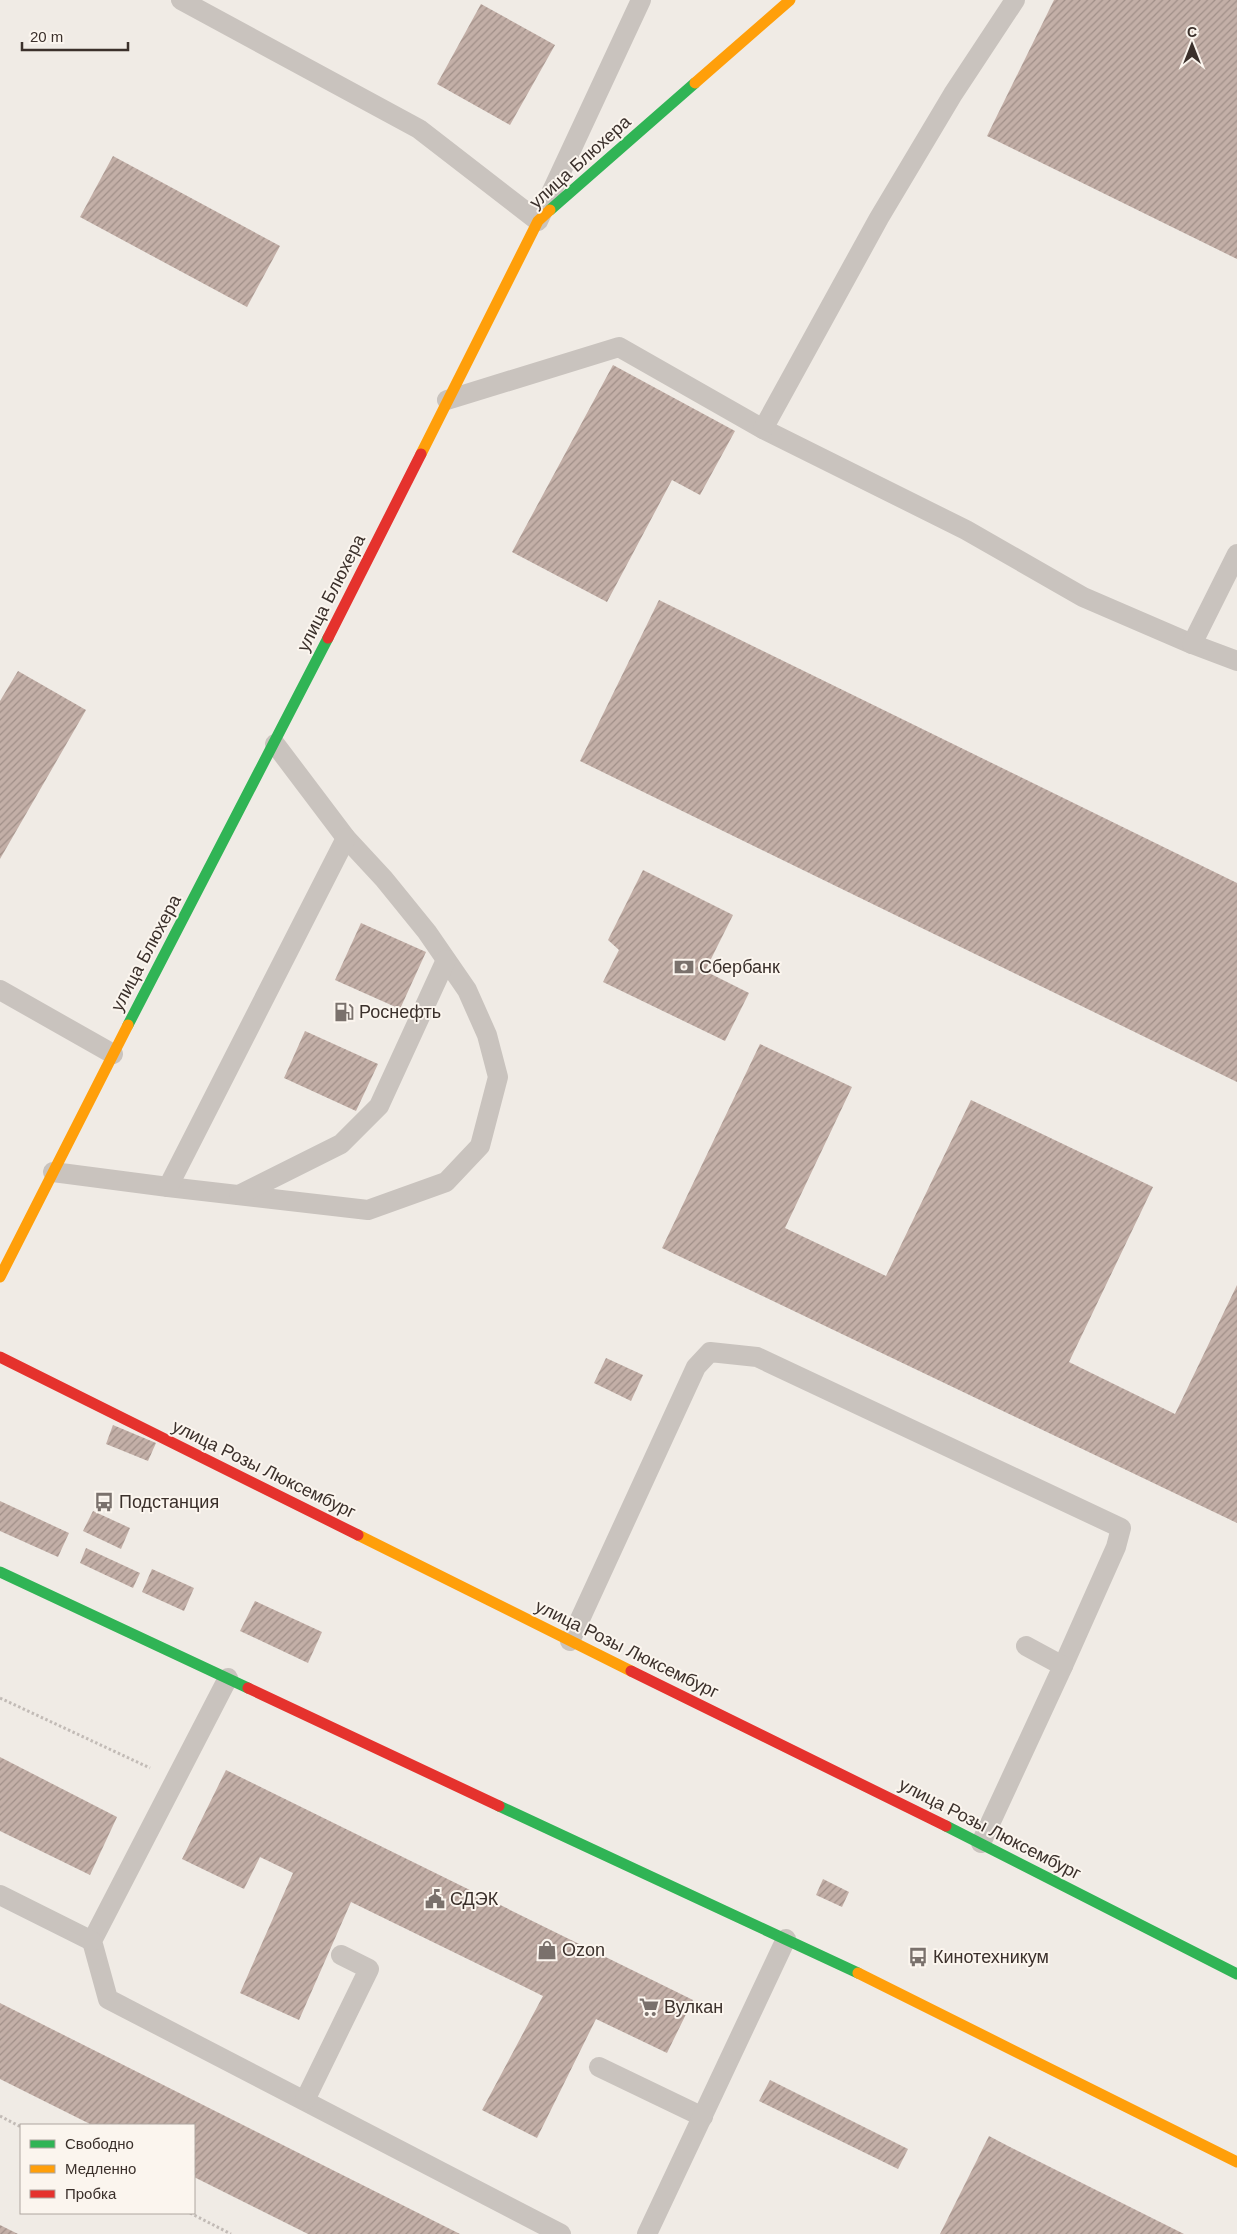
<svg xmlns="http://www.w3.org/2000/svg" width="1237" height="2234" viewBox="0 0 1237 2234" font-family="Arial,sans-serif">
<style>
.building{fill:url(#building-hatch)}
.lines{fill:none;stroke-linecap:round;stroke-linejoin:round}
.path{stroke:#c2bbb6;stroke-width:3;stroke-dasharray:2.5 2.5;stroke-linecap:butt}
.lane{stroke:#c9c3be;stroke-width:20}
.fast{stroke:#30b455;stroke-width:11}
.slow{stroke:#ff9f0a;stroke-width:11}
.jam{stroke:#e5322d;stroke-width:11}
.labels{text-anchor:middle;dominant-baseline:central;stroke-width:4;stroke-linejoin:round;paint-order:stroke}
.street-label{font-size:18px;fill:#3b302b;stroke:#fbf5ee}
.poi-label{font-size:18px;fill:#3b302b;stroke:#fbf5ee;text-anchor:start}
</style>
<defs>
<pattern id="building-hatch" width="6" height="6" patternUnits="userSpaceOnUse" patternTransform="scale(1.25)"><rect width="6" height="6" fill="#c3afa7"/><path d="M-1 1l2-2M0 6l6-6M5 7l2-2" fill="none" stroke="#a08f88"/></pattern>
</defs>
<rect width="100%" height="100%" fill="#f0ebe5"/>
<g class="building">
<polygon points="1054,0 1237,0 1237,259 987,136"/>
<polygon points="481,4 555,45 510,125 437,84"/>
<polygon points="113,156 280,246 247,307 80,217"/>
<polygon points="613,365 735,431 700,495 672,480 607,602 512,552"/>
<polygon points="659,600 1237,883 1237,1082 580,761"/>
<polygon points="18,671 86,710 0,859 0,701"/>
<polygon points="643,870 733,915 705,971 749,993 725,1041 603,982 619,950 608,940"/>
<polygon points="361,923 426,952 400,1009 335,980"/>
<polygon points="305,1031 378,1064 356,1111 284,1078"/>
<polygon points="760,1044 852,1087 785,1228 886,1276 971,1100 1153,1187 1069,1362 1175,1414 1237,1285 1237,1523 662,1248"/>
<polygon points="606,1358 643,1375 631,1401 594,1383"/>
<polygon points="113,1425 156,1443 148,1461 106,1444"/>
<polygon points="0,1501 69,1533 58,1557 0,1531"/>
<polygon points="93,1511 130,1528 121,1549 83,1531"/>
<polygon points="86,1548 140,1573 133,1588 80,1563"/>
<polygon points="152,1569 194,1588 184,1611 142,1592"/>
<polygon points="255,1601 322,1632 308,1663 240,1631"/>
<polygon points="0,1757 117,1817 90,1875 0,1831"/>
<polygon points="226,1770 693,2000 667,2053 596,2019 537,2138 482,2110 543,1996 351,1902 299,2020 240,1993 293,1873 260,1857 244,1889 182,1859"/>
<polygon points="823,1879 849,1892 842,1907 816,1895"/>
<polygon points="0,2003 460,2234 308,2234 194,2177 194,2125 92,2125 0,2079"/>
<polygon points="770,2080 908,2149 898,2169 759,2101"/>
<polygon points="989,2136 1008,2146 1184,2234 940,2234"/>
<polygon points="0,2225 18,2234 0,2234"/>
</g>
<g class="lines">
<g class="path">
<polyline points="0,1698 150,1768"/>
<polyline points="0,2116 21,2127"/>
<polyline points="190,2213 231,2234"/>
</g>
<g class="lane">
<polyline points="181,0 419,129 538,221 641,0"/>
<polyline points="447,400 619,347 763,429 966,530 1083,597 1192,644"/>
<polyline points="763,429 879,218 953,94 1015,0"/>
<polyline points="1237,554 1192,644 1237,661"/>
<polyline points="0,990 113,1054"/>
<polyline points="53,1172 168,1187 368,1210 446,1182 480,1146 498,1077 487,1035 467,990 427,932 384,879 346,838 275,744"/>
<polyline points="168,1187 346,838"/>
<polyline points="239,1195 341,1144 379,1106 446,960"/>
<polyline points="570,1641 696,1367 710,1352 757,1357 1121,1528 1116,1547 1063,1666"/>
<polyline points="228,1678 92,1941 108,1999 561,2234"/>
<polyline points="981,1843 1063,1666 1026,1646"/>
<polyline points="0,1895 92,1941"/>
<polyline points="599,2067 703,2117"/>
<polyline points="305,2100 369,1969 341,1955"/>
<polyline points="647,2234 786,1939"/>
</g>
<g class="fast">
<polyline points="550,210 695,83"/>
<polyline points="128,1025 328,638"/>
<polyline points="0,1572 248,1688"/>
<polyline points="499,1806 858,1973"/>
<polyline points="946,1826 1237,1974"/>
</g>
<g class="slow">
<polyline points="695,83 790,0"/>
<polyline points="421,454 538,221 550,210"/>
<polyline points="0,1277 128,1025"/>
<polyline points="358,1535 631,1671"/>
<polyline points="858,1973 1237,2162"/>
</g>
<g class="jam">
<polyline points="328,638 421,454"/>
<polyline points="0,1357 358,1535"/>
<polyline points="631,1671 946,1826"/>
<polyline points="248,1688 499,1806"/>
</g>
</g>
<defs>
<symbol id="bank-bare" viewBox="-9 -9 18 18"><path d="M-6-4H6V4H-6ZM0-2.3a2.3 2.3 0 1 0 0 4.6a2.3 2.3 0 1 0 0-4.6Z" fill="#7a716c" stroke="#fbf5ee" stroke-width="2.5" paint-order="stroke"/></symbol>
<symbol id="fuel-bare" viewBox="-9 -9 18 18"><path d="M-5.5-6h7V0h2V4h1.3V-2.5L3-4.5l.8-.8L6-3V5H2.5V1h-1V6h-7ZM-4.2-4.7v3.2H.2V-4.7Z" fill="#7a716c" stroke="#fbf5ee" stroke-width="2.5" paint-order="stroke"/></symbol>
<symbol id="bus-bare" viewBox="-9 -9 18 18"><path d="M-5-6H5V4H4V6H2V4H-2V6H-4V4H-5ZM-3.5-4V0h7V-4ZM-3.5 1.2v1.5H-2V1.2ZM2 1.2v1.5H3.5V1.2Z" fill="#7a716c" stroke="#fbf5ee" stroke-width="2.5" paint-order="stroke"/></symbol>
<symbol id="civic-bare" viewBox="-9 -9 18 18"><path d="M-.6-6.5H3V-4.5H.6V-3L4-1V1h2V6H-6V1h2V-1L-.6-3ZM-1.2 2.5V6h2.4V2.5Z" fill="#7a716c" stroke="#fbf5ee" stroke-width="2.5" paint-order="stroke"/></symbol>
<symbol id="shop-bare" viewBox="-9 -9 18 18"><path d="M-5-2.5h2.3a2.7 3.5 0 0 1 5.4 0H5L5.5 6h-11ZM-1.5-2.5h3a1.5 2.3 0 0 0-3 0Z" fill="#7a716c" stroke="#fbf5ee" stroke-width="2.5" paint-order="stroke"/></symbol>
<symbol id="supermarket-bare" viewBox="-9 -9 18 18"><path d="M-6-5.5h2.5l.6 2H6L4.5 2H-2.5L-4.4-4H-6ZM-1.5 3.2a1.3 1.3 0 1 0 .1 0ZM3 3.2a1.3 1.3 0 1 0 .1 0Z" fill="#7a716c" stroke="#fbf5ee" stroke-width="2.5" paint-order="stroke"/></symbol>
</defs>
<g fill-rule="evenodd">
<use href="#bank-bare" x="670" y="953" width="28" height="28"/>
<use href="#fuel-bare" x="330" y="998" width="28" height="28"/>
<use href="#bus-bare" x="90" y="1488" width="28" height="28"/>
<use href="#civic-bare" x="421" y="1885" width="28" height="28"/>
<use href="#shop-bare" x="533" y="1936" width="28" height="28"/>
<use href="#bus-bare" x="904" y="1943" width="28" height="28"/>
<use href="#supermarket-bare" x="635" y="1993" width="28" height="28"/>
</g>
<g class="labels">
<g class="street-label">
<text transform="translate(580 162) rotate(-42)">улица Блюхера</text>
<text transform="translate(331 593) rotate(-63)">улица Блюхера</text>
<text transform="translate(146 953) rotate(-62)">улица Блюхера</text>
<text transform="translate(264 1469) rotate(26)">улица Розы Люксембург</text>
<text transform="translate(627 1649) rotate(26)">улица Розы Люксембург</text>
<text transform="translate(990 1829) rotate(27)">улица Розы Люксембург</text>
</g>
<g class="poi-label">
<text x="699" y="967">Сбербанк</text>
<text x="359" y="1012">Роснефть</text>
<text x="119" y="1502">Подстанция</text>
<text x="450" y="1899">СДЭК</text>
<text x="562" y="1950">Ozon</text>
<text x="933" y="1957">Кинотехникум</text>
<text x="664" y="2007">Вулкан</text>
</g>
</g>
<rect x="20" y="2124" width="175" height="90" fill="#fbf5ee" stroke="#aea6a0"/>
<rect x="30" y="2140" width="25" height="8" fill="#30b455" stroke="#aea6a0"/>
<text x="65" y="2149" font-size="15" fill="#3b302b">Свободно</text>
<rect x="30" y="2165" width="25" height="8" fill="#ff9f0a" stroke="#aea6a0"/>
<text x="65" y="2174" font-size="15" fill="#3b302b">Медленно</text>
<rect x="30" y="2190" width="25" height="8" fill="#e5322d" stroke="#aea6a0"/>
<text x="65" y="2199" font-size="15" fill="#3b302b">Пробка</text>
<g transform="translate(1192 45)" stroke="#fbf5ee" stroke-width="4" paint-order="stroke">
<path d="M0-4L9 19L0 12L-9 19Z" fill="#3b302b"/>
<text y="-8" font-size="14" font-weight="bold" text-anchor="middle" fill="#3b302b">С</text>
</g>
<path d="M22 42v8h106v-8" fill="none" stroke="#3b302b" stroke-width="2.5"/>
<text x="30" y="42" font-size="15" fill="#3b302b" stroke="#fbf5ee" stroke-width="4" paint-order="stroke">20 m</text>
</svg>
